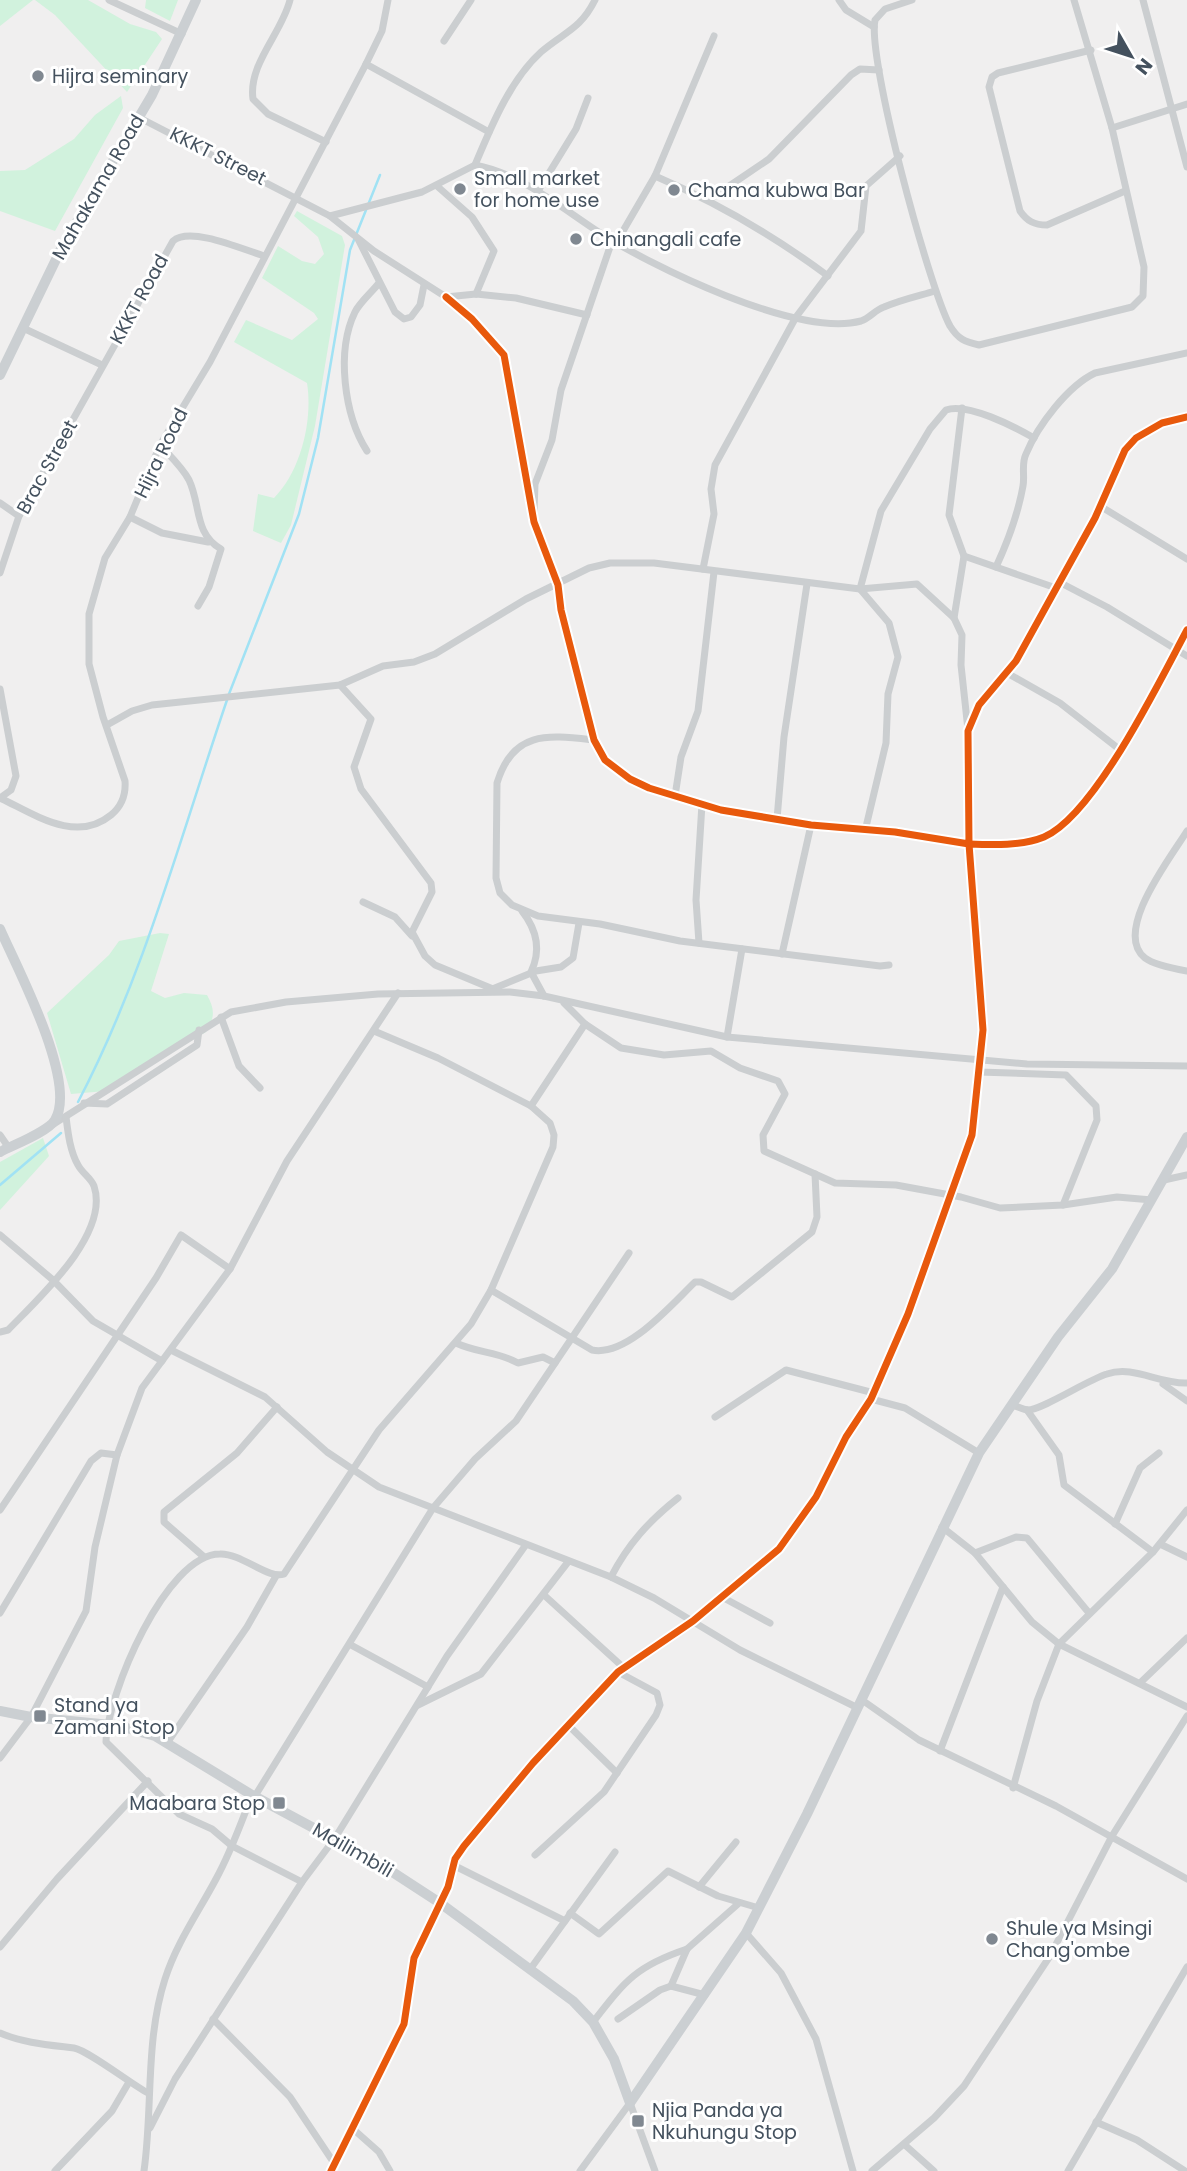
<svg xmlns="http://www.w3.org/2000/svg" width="1187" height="2171" viewBox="0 0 1187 2171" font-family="Poppins,sans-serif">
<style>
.green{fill:#d1f2dd}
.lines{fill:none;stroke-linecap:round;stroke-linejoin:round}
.stream{stroke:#a1e2f4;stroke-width:2.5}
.street{stroke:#cbced0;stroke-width:7}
.secondary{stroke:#cbcfd2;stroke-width:10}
.cycleway-casing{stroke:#fff;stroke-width:11}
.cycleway{stroke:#e8590c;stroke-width:7}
.poi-dot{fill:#808891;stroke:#fff;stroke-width:2.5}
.labels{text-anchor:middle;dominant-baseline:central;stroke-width:6;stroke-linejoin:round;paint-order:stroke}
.poi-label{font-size:19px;fill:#44515e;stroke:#fff;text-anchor:start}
.street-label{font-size:19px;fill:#44515e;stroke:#fff}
</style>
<rect width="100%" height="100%" fill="#f0efef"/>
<g class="green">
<polygon points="0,0 33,0 0,26"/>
<polygon points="35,0 88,0 130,24 156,32 162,39 127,92 55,15"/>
<polygon points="146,0 178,0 170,21 145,8"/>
<polygon points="121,96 123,108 55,231 0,211 0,171 25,170 74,139 95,115"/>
<path d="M297,211L342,236L345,245L315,426L291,525L281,543L253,531L258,494L274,498C301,471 313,420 307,383L234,342L246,320L292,340L318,319L314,313L262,278L278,246L302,261L315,264L324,254L318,237L294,216Z"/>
<path d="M160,933L169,934L151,991L165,998L184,993L207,995C215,1009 215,1018 206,1032L106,1091L71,1094L47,1013L109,955L119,941Z"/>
<polygon points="43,1138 49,1156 0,1210 0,1162"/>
</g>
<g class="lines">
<g class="stream">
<polyline points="229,694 299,514 318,438 350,250 380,175"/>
<path d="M78,1102C144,976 181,835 227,700"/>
<polyline points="0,1185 61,1133"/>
</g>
<g class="street">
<polyline points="109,0 182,34"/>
<path d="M290,0C282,33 248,64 253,99L268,114L326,142"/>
<polyline points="839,0 846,10 874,27"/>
<path d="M912,0L885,9L875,20C867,59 929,287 950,326C958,339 965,342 979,345L1132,307L1143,296L1144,267L1112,128L1074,0"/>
<polyline points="1143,0 1187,167"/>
<polyline points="444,41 471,0"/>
<path d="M1091,50L998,73L992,77L989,87L1020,211C1027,221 1034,225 1047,225L1125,191"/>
<polyline points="366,64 489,132"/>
<path d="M138,117L330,216L422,192L475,165C521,174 559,206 597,231C650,266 798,338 861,321C870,318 875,310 884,307C900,300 918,296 935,291"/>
<polyline points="1112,128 1187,104"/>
<path d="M475,165C491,127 510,80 541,52C564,32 580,30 595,0"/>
<path d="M655,176C718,203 773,235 828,276"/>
<polyline points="437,186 472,217 494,251 476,294"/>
<polyline points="538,191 576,129 588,98"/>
<polyline points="710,199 769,159 851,75 860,69 879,70"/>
<polyline points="330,216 374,251 446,297 476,294 516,298 587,315"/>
<polyline points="358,239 395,312 404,319 411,317 420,305 424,285"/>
<polyline points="616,243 655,176 714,36"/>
<polyline points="446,297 472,319 504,355 534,522 558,585 561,610 594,740 605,760 630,779 649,788 721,810 811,825 895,832 969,844 968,731 979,705 1016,661 1095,518 1125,450 1136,438 1162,423 1187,417"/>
<polyline points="23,328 102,365"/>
<path d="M160,445C170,456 182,467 189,480C201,505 194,534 221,549L209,587L198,606"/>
<path d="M367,451C344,415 336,351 355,312C360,302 372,292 379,283"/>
<polyline points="0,503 19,516"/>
<polyline points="1100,506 1187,559"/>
<polyline points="534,511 535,484 552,440 561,390 612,241"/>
<polyline points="130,517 162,533 208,542"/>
<polyline points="964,556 1056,588"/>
<path d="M996,567C1008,541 1018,514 1023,486C1025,475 1021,464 1026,454C1038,425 1068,386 1095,373L1187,353"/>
<polyline points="703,569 714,514 711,489 715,465 796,317 861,231 866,186 900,156"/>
<path d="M0,573L19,516L173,241C190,226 242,249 264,256"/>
<polyline points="1059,582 1107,607 1187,656"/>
<polyline points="954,618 964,556 949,515 962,408"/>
<polyline points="1007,673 1060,703 1119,749"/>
<polyline points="340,685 371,719 354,767 361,789 431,883 432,892 412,932 425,956 435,965 493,989"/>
<path d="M0,689L16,776L11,790L0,798C34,814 76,844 111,815C122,806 126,795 125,781L103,717L89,664V614L105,558L130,517L160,445L210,362L366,64L382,31L388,0"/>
<polyline points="107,725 132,711 152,705 340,685 383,666 414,662 435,654 526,599 589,568 610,563 654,563 860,589 917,584 954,618 962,635 961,665 968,730"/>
<path d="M594,740C548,735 513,730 497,783L496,878L500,893L512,905L538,916L600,924L680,941L880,966L889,965"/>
<polyline points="675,796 681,757 698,711 714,572"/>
<polyline points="777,819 784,737 807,584"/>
<path d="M865,831L886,743L888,694L898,657L889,623L860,589L881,511L930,429L946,410C967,402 1015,427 1034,438"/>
<path d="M1187,831C1171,857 1112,932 1145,958C1154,965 1176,969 1187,971"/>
<polyline points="363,902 395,917 412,936"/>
<path d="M522,911C537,930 541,951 531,972L544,996"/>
<polyline points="699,943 696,900 702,804"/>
<polyline points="782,954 811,825"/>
<polyline points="490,990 536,971 561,967 573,958 579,923"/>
<polyline points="564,1003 585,1024 621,1048 664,1055 711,1051 740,1068 778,1081 785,1094 763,1135 764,1151 835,1183 896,1185 961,1197 1000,1208 1063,1205 1117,1197 1152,1200"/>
<polyline points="221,1017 239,1066 260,1088"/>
<polyline points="727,1037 742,949"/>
<polyline points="979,1072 1066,1075 1096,1106 1097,1120 1063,1205"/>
<polyline points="84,1103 107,1104 197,1045 199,1030"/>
<polyline points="531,1106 585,1024"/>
<polyline points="52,1125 231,1012 286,1002 378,994 510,992 544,996 727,1037 1027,1064 1187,1066"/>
<polyline points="0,1135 9,1148"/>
<polyline points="1164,1180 1187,1175"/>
<polyline points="0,1235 53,1280 93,1321 162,1361"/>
<path d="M491,1290L592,1350C627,1357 671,1305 695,1282H701L732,1297L812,1232L817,1217L815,1174"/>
<path d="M0,1332L8,1330C39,1298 110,1234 94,1186C91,1178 82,1173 78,1165C70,1151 68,1133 66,1117"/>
<path d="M456,1343C477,1353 499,1352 518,1363L543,1357L555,1363"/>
<polyline points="171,1350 265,1397 327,1452 379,1487 611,1577 654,1598 740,1650 858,1708"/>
<polyline points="1163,1384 1187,1401"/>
<polyline points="871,1399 905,1408 979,1453"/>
<path d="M1012,1405C1017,1406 1023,1410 1028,1410C1044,1409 1087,1380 1107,1374C1134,1365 1158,1384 1187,1383"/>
<polyline points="1027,1410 1059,1455 1064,1485 1153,1552"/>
<polyline points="715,1417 786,1370 874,1393"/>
<polyline points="0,1510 156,1278 181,1235 230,1269"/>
<polyline points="1115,1524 1140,1468 1159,1453"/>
<polyline points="942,1527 975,1553 1032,1622 1059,1644 1187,1707"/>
<polyline points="1160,1544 1187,1557"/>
<polyline points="975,1553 1016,1537 1027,1538 1089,1613"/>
<polyline points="203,1556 164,1522 164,1512 237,1453 277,1407"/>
<path d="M611,1577C628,1544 649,1521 678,1498"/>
<polyline points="544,1595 624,1668"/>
<polyline points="722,1597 770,1623"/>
<polyline points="0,1613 91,1461 101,1453 117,1455"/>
<polyline points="351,1645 428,1687"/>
<polyline points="1140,1683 1187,1638"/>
<polyline points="862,1700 919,1740 1056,1806 1187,1879"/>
<polyline points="418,1705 481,1674 568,1562"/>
<polyline points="568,1725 617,1773"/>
<polyline points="167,1743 247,1627 276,1576"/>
<polyline points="940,1751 1003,1587"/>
<polyline points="0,1758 31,1717 86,1611 95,1547 117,1455 142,1388 230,1269 287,1161 398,993"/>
<polyline points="1013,1788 1037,1701 1059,1644 1153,1552 1187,1510"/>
<polyline points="255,1796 433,1508 475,1459 516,1421 629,1253"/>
<polyline points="535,1855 604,1792 656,1715 660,1705 657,1693 618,1672"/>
<polyline points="453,1865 565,1921"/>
<path d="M302,1882L232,1846L212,1829L179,1814L106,1742C107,1695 166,1554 220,1554C241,1553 269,1580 284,1574L379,1430L471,1324L491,1290L553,1147L554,1135L550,1123L531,1106L438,1058L374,1031"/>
<polyline points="699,1887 736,1842"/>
<polyline points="570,1913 599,1934 668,1871 718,1896 759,1908"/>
<polyline points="746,1933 781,1973 816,2039 853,2171"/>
<polyline points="0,1947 57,1879 148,1781"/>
<polyline points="531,1968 615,1852"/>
<polyline points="671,1986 687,1949 738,1904"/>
<polyline points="213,2019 290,2097 334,2163"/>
<polyline points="618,2019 660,1990 671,1986 705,1995"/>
<path d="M593,2022C625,1981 636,1966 687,1949"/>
<path d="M0,2033C23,2043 50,2045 74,2048C89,2051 131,2084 148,2093"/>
<polyline points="630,2103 655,2171"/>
<polyline points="1096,2122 1137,2140 1185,2171"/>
<polyline points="150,2128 175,2079 302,1882 335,1838 447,1656 525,1546"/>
<polyline points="352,2128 379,2152 390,2171"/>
<polyline points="905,2145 934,2171"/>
<polyline points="55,2171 112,2111 129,2082"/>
<path d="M144,2171C153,2107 145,2041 165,1979C177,1942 198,1913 216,1879C231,1852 241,1823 252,1795"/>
<path d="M331,2171L404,2024L414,1958L448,1887L455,1859L464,1846L533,1763L618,1672L693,1621L779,1549L816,1497L846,1437L871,1399L908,1314L972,1135L983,1030L969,844C993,845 1022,846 1044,837C1095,815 1160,680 1187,630"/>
<polyline points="580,2171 630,2103"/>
<polyline points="872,2171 934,2118 964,2086 1050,1956 1112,1836 1187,1716"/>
<polyline points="1068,2171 1187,1967"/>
</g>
<g class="secondary">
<polyline points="0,375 62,247 152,95 196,0"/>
<path d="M0,929C17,968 78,1082 55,1120C48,1132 13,1145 0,1152"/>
<polyline points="0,1711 31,1717 120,1726 155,1736 252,1795 377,1862 440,1903 573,2001 593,2022 614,2059 630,2103"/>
<polyline points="630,2103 746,1933 807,1814 979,1453 1058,1337 1112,1269 1187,1137"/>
</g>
<defs>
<g id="cycleway">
<polyline points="446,297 472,319 504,355 534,522 558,585 561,610 594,740 605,760 630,779 649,788 721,810 811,825 895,832 969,844 968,731 979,705 1016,661 1095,518 1125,450 1136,438 1162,423 1187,417"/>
<path d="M331,2171L404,2024L414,1958L448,1887L455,1859L464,1846L533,1763L618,1672L693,1621L779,1549L816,1497L846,1437L871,1399L908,1314L972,1135L983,1030L969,844C993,845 1022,846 1044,837C1095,815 1160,680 1187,630"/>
</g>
</defs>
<use href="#cycleway" class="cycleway-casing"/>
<use href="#cycleway" class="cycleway"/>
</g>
<g class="poi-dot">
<circle cx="38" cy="76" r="7"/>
<circle cx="460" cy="189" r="7"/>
<circle cx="674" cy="190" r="7"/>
<circle cx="576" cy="239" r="7"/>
<rect x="33" y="1709" width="14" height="14" rx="3.5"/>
<rect x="272" y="1796" width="14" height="14" rx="3.5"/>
<circle cx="992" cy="1939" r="7"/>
<rect x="631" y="2114" width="14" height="14" rx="3.5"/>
</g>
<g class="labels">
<g class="poi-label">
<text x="52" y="76">Hijra seminary</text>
<text x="474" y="178">Small market<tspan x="474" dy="22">for home use</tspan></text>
<text x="688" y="190">Chama kubwa Bar</text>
<text x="590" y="239">Chinangali cafe</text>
<text x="54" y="1705">Stand ya<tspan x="54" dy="22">Zamani Stop</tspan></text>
<text x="265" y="1803" text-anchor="end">Maabara Stop</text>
<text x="1006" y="1928">Shule ya Msingi<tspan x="1006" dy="22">Chang'ombe</tspan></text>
<text x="652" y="2110">Njia Panda ya<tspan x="652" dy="22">Nkuhungu Stop</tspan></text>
</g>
<g class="street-label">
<text transform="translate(218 156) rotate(27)">KKKT Street</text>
<text transform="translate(98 187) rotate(-60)">Mahakama Road</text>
<text transform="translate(139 299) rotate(-61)">KKKT Road</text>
<text transform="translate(161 453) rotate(-64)">Hijra Road</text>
<text transform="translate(47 467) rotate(-61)">Brac Street</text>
<text transform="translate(353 1850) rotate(30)">Mailimbili</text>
</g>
</g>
<g transform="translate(1131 56) rotate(129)" stroke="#ffffff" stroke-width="5" paint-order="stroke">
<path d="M0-5L12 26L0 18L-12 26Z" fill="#44515e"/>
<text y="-10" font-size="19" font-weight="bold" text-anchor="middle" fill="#44515e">N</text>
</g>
</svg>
